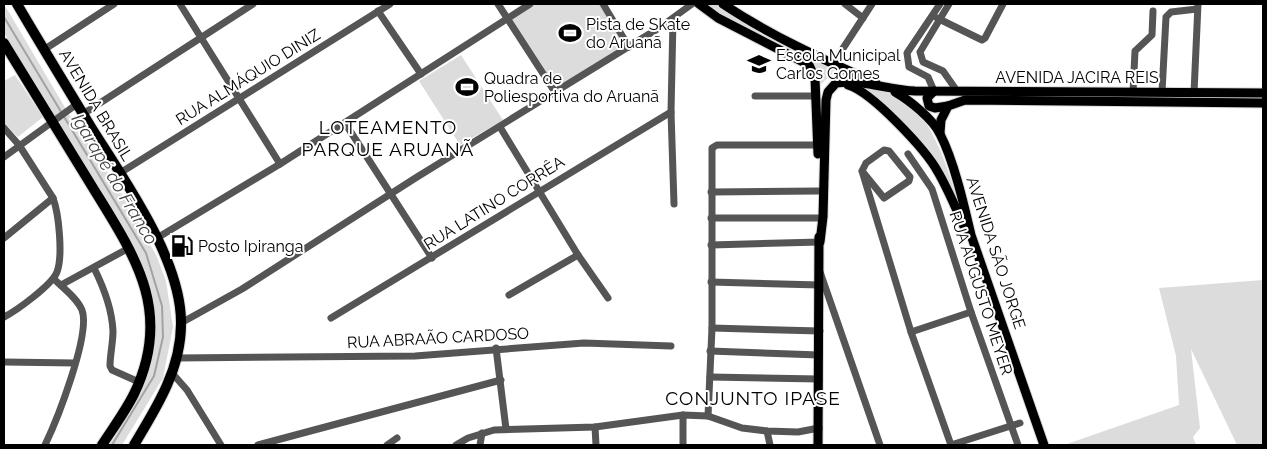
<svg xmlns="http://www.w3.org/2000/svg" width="1267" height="449" viewBox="0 0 1267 449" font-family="Raleway,sans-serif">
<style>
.green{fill:#dcdcdc}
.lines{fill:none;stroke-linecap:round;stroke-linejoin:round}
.stream{stroke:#a3a3a3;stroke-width:2}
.major-casing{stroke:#dbdbdb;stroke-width:11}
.highway-casing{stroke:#dbdbdb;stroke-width:12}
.minor{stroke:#555;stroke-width:7}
.major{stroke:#000;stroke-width:9}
.highway{stroke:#000;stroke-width:10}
.labels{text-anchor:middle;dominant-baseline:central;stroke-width:4;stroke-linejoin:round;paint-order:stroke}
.poi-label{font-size:16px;fill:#000;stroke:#fff;text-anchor:start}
.street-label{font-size:16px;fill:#000;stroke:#fff}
.water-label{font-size:18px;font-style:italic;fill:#444;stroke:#fff}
.quarter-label{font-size:19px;letter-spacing:1px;fill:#000;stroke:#fff}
</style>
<rect width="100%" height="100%" fill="#fff"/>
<g class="green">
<polygon points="4,4 70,116 129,205 157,257 166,281 173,327 163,378 122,445 104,445 131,401 151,342 145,274 137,254 4,33"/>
<polygon points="536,4 599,4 625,46 557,88 512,19"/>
<polygon points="706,4 718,4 734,16 866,82 831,75 821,84 819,72 810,61 730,20"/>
<polygon points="461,55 503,120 460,145 419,81"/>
<polygon points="15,75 43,117 18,137 4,123 4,81"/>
<path d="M855,85C865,87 876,88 885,91C935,107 946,169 962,212C946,184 932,152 910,129C893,112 874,99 855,85Z"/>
<polygon points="1263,280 1263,445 1237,445 1191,349 1200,428 1193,437 1196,445 1064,445 1179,405 1176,356 1159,288"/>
</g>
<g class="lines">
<polyline class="stream" points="4,17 146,253 162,306 163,337 154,376 112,445"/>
<defs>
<g id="major">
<polyline points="699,4 718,18 809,65 815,78 818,154"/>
<path d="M723,4C771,36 824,60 876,83"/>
<path d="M848,85C872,92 926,150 938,172C949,191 957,211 966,231"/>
<polyline points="934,91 927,98 929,106 935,108 948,106"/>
<path d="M895,92C909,100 933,119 940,134C954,161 964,205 971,235L1044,445"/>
<polyline points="940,133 941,120 948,106 965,100 1263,103"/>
<path d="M820,242L823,217L826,100L828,92L836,83C861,79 889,90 915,91L1263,93"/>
<polyline points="818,445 819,237"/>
</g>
<g id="highway">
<path d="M17,4C41,45 66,86 91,127C124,180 182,260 181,324C181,369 157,407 134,445"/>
<path d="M4,43C33,90 61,136 90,183C132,252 175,309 134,394C125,412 113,428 102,445"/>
</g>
</defs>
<use href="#major" class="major-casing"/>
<use href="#highway" class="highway-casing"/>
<g class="minor">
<polyline points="180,4 280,164"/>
<polyline points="498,4 555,92"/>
<polyline points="603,4 629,47"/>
<polyline points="845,4 863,18"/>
<polyline points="949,4 920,52 923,62 943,71 957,91"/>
<polyline points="378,11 421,74"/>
<polyline points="937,18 982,40 985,38 1003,4"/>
<polyline points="673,19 671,112 674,204"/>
<polyline points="45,49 114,4"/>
<polyline points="827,61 838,56 872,4"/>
<polyline points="934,91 928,77 909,67 907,53 940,4"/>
<polyline points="1133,92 1135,51 1152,35 1153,11"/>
<polyline points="1162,92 1166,17 1171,12 1197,9"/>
<polyline points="1194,93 1198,4"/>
<polyline points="755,96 816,96"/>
<polyline points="83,114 253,4"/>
<polyline points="345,123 432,258"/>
<polyline points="500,127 578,255 608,298"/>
<path d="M4,128L19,145L53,198C59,214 63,256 57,272C52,285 16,311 4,317"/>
<polyline points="908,154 932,189 971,312 1018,445"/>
<polyline points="4,157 77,104"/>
<polyline points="862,171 884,198 909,181 910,177 889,151 884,150 866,163 862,171 911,332 951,445 1020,423"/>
<polyline points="120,173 390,4"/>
<polyline points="711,192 818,191"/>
<polyline points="711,218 819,218"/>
<polyline points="4,238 53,198"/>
<polyline points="157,238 280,164 530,4"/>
<polyline points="711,245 820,242"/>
<path d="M94,268C104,288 112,309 113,331C113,343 110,355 110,366L112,370L139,382"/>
<polyline points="820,272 880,445"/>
<polyline points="711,282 820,285"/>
<polyline points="61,285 129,248"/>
<polyline points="509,295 578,255"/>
<polyline points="331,318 671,112"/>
<polyline points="181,323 242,289 417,177 659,28 692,4"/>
<polyline points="712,328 820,331"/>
<polyline points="911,332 971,312"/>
<polyline points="496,348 506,429"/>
<polyline points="710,351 819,355"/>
<polyline points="177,358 415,356 584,343 671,346"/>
<polyline points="4,362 75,363"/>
<polyline points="172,373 187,390 221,445"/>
<polyline points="710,377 819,379"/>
<polyline points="708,416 712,328 712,148 717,145 818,145"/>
<polyline points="595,427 596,445"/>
<polyline points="767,431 770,445"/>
<path d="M45,445C57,420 91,334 82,310C77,298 63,288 54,279"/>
<polyline points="258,445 501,380"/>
<polyline points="387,445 397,438"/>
<polyline points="456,445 468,438 494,430 595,427 683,415 708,416 742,428 767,431 798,432 819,428"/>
<polyline points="480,445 482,433"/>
<polyline points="683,445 683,415"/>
</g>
<use href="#major" class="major"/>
<use href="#highway" class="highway"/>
</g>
<defs>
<symbol id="stadium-bare" viewBox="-9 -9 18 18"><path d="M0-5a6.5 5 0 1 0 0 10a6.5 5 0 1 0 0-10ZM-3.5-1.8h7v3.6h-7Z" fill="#000" stroke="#fff" stroke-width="2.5" paint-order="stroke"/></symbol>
<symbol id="school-bare" viewBox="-9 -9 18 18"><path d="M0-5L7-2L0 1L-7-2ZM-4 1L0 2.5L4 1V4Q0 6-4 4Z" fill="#000" stroke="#fff" stroke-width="2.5" paint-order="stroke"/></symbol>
<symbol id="fuel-bare" viewBox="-9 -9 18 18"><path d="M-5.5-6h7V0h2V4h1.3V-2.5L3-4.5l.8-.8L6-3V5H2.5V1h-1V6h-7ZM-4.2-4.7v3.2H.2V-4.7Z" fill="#000" stroke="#fff" stroke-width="2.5" paint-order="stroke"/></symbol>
</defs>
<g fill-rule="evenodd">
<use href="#stadium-bare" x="554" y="17" width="32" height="32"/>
<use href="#school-bare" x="743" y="48" width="32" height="32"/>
<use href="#stadium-bare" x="451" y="71" width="32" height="32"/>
<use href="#fuel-bare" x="166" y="230" width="32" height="32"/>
</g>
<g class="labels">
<g class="poi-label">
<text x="586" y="24">Pista de Skate<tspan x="586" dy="18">do Aruanã</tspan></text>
<text x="776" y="55">Escola Municipal<tspan x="776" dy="18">Carlos Gomes</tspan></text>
<text x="484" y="78">Quadra de<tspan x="484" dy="18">Poliesportiva do Aruanã</tspan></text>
<text x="198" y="246">Posto Ipiranga</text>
</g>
<g class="street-label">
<text transform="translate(248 77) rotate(-32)">RUA ALMÁQUIO DINIZ</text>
<text x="1077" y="77">AVENIDA JACIRA REIS</text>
<text transform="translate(96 105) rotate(59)">AVENIDA BRASIL</text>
<text transform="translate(494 203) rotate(-32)">RUA LATINO CORRÊA</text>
<text transform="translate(996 253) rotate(72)">AVENIDA SÃO JORGE</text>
<text transform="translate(981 293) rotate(72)">RUA AUGUSTO MEYER</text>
<text transform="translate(438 338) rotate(-3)">RUA ABRAÃO CARDOSO</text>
</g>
<g class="water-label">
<text transform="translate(115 179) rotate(59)">Igarapé do Franco</text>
</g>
<g class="quarter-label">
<text x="388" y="127">LOTEAMENTO<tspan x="388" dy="22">PARQUE ARUANÃ</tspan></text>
<text x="753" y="398">CONJUNTO IPASE</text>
</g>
</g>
<rect width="1267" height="449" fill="none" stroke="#000000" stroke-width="10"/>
</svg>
